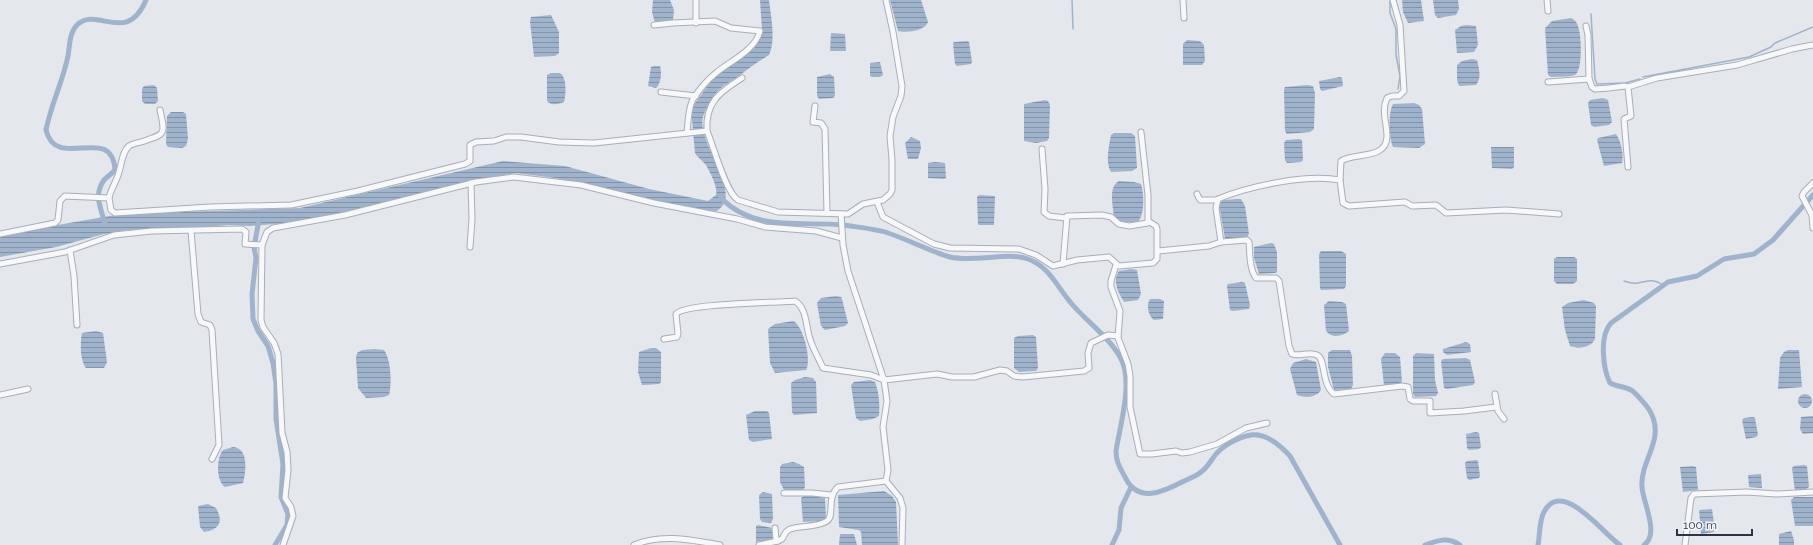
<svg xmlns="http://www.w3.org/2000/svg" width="1813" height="545" viewBox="0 0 1813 545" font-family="Raleway,sans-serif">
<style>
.water{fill:url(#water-rules)}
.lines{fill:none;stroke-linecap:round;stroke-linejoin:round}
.stream{stroke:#9fb4cc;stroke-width:1.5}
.canal{stroke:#9fb4cc;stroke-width:5}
.street-casing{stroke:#a9aeb7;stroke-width:7}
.street{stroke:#f7f8fa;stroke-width:5}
</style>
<defs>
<pattern id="water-rules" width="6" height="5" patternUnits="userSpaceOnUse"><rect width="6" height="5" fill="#9fb4cc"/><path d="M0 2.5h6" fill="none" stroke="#8293a7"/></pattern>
</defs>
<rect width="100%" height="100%" fill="#e4e7ec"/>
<g class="water">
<polygon points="653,0 670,0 674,10 673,20 671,22 655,23 652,12"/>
<path d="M760,0H769C771,17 776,40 769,55C757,62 747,70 736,78C731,81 725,84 721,88C713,95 706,107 703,117C696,143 745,193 717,211L693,210L555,178L516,173L464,182L355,212L308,221L250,226L228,225L179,229L129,230L104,234L56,247L0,257V235L121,214L300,208L503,161L565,166L649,189L708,201L716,195C718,186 710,173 706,165C703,161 698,158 695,153L691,109L713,78L755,47L762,30Z"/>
<path d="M890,0H921L928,22C925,31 906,33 898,31Z"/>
<polygon points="1402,0 1421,0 1424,21 1408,23 1403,12"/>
<polygon points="1433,0 1458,0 1459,9 1456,15 1438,18 1435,15"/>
<polygon points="551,15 559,32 559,53 555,56 534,57 530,21 531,17"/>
<path d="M1571,18C1573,19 1575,20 1576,22C1582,29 1583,68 1576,74C1571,78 1558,76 1551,77L1548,75L1545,28L1552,21Z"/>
<polygon points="1467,25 1476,26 1478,45 1474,52 1457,53 1455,30 1461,26"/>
<polygon points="831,33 845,34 846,51 830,51"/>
<polygon points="1187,40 1200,41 1204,45 1205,61 1202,65 1183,65 1183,44"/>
<polygon points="967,41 969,42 972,62 971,64 957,66 955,64 953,44 954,42"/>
<path d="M1472,59L1477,60C1479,69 1482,78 1476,85L1459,86L1457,80V65L1462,61Z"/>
<polygon points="880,62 883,75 880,77 872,77 870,76 870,63"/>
<path d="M654,66H660C662,72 661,84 656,88L648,86L651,67Z"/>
<path d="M551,73H560C567,78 566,94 564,102C559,104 551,106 547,101V75Z"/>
<polygon points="830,74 834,77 835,96 833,98 819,99 817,96 817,77"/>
<polygon points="1340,77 1342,78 1343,86 1322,91 1320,89 1319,81"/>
<polygon points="154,85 157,88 158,101 155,104 145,104 142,101 142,89 144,86"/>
<polygon points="1307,85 1313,86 1315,93 1314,129 1310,132 1287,134 1285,131 1284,90 1285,87"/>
<polygon points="1603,98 1608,100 1612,122 1609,125 1594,127 1591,125 1588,103 1590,100"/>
<polygon points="1045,100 1048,101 1050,105 1049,138 1047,141 1036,143 1024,141 1024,104"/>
<path d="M1414,103L1419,105L1422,109L1425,144L1419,148L1393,147C1389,139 1388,112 1393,104Z"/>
<polygon points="171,112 183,112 186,114 188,139 186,146 182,148 168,147 166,144 167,116"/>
<path d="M1114,133H1131L1135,136L1137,168L1132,171L1111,172C1105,162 1109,146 1111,135Z"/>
<path d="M1616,134C1621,141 1624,155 1622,163L1604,166L1597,140L1598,138Z"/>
<polygon points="911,137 920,141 921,148 918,159 908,159 905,143"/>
<polygon points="1299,139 1302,140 1303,160 1301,162 1287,163 1285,160 1284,143 1286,140"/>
<polygon points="1491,147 1514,147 1514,167 1512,169 1492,168"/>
<polygon points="935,162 945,163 946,178 944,179 928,178 928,163"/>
<path d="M1119,181L1134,182L1141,184C1144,193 1145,214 1138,222H1125L1116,220L1114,217C1113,205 1108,187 1119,181Z"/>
<polygon points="979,195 995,196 994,225 979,225 978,224 977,197"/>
<polygon points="1236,199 1241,199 1245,206 1249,234 1247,237 1225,239 1219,204 1224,200"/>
<polygon points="1271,243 1274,244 1277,252 1277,272 1275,273 1259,274 1254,258 1254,247"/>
<polygon points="1321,251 1341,251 1346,254 1346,286 1344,289 1321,290 1320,288 1319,254"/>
<polygon points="1557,257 1574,257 1577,259 1577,281 1573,284 1557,284 1554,281 1554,259"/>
<path d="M1131,269L1137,270L1141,294L1138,300L1124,302C1118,292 1112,281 1119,271Z"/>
<polygon points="1242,282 1245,283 1250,305 1249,309 1233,311 1230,310 1227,286 1228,284"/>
<polygon points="836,296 841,297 842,299 848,323 845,326 825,330 821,326 817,303 821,298"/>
<path d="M1150,299H1160L1164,301L1163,319L1154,320C1148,316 1146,304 1150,299Z"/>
<path d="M1584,300L1594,303L1596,306L1595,338C1592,348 1579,349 1570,346L1565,330L1562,307L1568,303Z"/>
<path d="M1329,301L1342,302L1346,304L1349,331C1343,336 1332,339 1326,331L1324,305Z"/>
<path d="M793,321C803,325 812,360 806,370L775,373L770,363L768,329L775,324Z"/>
<path d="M96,331L103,333L107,362L104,368H86C80,361 80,343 82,333Z"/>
<polygon points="1033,335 1036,337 1038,368 1036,371 1019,372 1014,368 1014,338 1018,336"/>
<polygon points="1466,342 1470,344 1471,352 1447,355 1443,352 1443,349"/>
<polygon points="651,348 656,348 661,352 661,382 659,384 644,385 642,385 638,372 639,352"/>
<path d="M374,349L384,350C391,360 392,383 389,395L384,397L366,398L358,388L356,358L357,353L362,350Z"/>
<polygon points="1350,350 1352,356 1353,385 1351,389 1334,390 1328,367 1328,353 1332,350"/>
<polygon points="1788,350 1799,350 1802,387 1778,389 1780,358 1784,352"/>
<polygon points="1385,353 1395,353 1400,357 1402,382 1400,383 1384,385 1381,359"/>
<polygon points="1416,353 1434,354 1435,380 1438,393 1436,396 1415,397 1413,394 1413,356"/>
<polygon points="1466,358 1470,360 1475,382 1473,385 1447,389 1444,388 1441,361 1443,359"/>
<path d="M1306,359L1316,362L1321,390C1316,398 1305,398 1297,395L1290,369L1293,363Z"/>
<polygon points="805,377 813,378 816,382 817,413 794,415 792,412 791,383 795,380"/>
<path d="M870,380L875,382C879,392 880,405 879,416L873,419L860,421L856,418L851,385L854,382Z"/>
<circle cx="1805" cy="401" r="7"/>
<polygon points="755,411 767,411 769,413 772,439 753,442 749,440 746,415"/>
<polygon points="1811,416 1813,416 1813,433 1803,434 1800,429 1801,417"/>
<polygon points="1753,417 1755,418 1758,435 1756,437 1746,439 1742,420 1744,418"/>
<polygon points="1476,432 1479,433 1481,447 1479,449 1469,450 1467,448 1466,434"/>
<path d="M233,447C249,448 246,472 243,483L225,487C216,481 216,459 223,450Z"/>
<polygon points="1476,460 1478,461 1480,476 1479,478 1469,480 1467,478 1465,463 1467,461"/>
<polygon points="793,462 799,464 804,467 805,487 803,490 784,490 780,482 780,467 782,464"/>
<path d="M1804,465L1807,466L1809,487C1805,490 1800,493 1795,491L1792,468L1794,466Z"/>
<polygon points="1693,466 1696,467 1698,490 1683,492 1680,467"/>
<polygon points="1761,474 1762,488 1749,487 1748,475"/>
<polygon points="884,491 892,496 896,502 898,545 862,545 861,532 859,530 839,527 838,495"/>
<polygon points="763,492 772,494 773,519 771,523 762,522 760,519 759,495"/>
<polygon points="805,495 825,498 826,517 822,521 803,522 801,498"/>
<polygon points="1794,497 1813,497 1813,526 1795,526 1791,500"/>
<path d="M208,504L216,508C224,522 219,530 204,532L200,527L198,506Z"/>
<polygon points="1712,509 1715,530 1714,532 1701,534 1699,510"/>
<polygon points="758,525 772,528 773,540 756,542 756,526"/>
<polygon points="1791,531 1794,540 1794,545 1779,545 1779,534"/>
<polygon points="840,534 854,534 857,545 839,545"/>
</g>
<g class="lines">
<g class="stream">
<polyline points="1072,0 1073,29"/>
<polyline points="1390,0 1390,13 1396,29 1396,55 1400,76 1398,89"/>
<polyline points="1591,14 1595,79 1597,84 1625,83 1640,79"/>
<polyline points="1643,77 1749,57 1771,47 1775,43 1813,27"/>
<path d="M1624,281C1628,282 1633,284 1638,283C1648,281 1653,278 1663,285"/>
</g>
<g class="canal">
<path d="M721,198C754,232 801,221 844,225C855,227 878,229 888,233C909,240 929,251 950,257C976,263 1007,251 1028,259C1050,267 1057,287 1071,303C1086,321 1108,336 1120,357C1134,380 1120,425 1116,451C1116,463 1121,469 1126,479C1139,503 1163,492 1182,482C1188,479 1195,477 1201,472C1208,467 1211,460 1216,454C1224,445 1239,437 1251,435C1266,433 1280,445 1290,456L1340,545"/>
<polyline points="259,220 254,247 256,258 252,294 253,319 258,331 268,346 273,363 276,384 276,419 283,464 281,497 288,514 287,525 275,545"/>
<path d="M105,224C101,207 93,196 104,180C107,176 113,174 115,169C111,123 56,172 46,130C51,104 63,81 68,56C70,45 69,32 78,24C98,7 127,45 146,0"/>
<polyline points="1112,545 1119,530 1121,508 1131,487"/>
<path d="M1425,545C1438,540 1448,537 1460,545"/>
<path d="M1538,545C1540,535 1539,521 1544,512C1562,477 1605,536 1620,545"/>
<path d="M1644,545C1660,534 1643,503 1642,487C1640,460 1665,441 1651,413C1649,408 1635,392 1631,390C1624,386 1617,387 1610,383C1603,369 1599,336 1611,323L1668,282L1697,276L1724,259L1754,254L1773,240L1813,195"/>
</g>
<defs>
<g id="street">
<polyline points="696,0 696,23"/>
<polyline points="1183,0 1184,18"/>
<polyline points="1547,0 1548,11"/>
<path d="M654,25L673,23L715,21L731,28L760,31C755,51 730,61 716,73C707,80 699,90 693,99C688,109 688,122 687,133"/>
<polyline points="1586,26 1588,35 1589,79 1592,87 1595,89 1609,88 1625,86 1628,87"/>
<polyline points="1548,82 1589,79"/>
<polyline points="661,92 696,96"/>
<polyline points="815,106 813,122 821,123 825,129 827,213"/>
<path d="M707,131C705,102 720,92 742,78"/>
<polyline points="1042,149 1045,189 1044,212 1049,216 1066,218"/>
<polyline points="1628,167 1624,119 1631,116 1628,87 1657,78 1737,65 1792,49 1813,45"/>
<path d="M1340,180L1341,161C1355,152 1387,160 1387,136C1387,123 1381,111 1387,98L1392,96H1399L1404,91L1400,25L1393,0"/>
<polyline points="1813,183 1804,192 1802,196 1812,215 1813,228"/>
<polyline points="1197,194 1200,200 1217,200"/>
<path d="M109,198C111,188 117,181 119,172C122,163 122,152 129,146C132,144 137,143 141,142C165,134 166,136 160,110"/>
<polyline points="877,202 883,217 934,244 950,248 1019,249 1036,255 1053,266 1077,260 1109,257 1119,266 1153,263 1157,259 1157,229 1156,226 1148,221"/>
<polyline points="841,214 843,245 848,271 884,380 887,401 883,427 888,470 886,481 900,498 903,508 902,545"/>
<polyline points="191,231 198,314 201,322 210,325 212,330 219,445 212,459"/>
<path d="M0,234L55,223L58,220L60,201L65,196L109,198L111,210L115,213L210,207L291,205L358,191L465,164L470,161V145L476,142L494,141L506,137H521L559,142L594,143L707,131C713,145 726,193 738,200L778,212L848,214L863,204L883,200L890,194L892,190V160L890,136L893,117L901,96L902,86L893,32L886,0"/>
<path d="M1221,242L1216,208L1218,199C1249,186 1306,174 1340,180L1343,203L1349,206L1405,202L1412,206L1436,205L1446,213L1506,210L1559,214"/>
<polyline points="262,245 261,320 263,327 274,343 278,354 282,433 287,452 288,470 285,498 291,507 293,516 283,545"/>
<polyline points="470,247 472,219 471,183"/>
<polyline points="70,250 74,276 77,325"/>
<path d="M1158,251L1209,246L1221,242L1247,240L1249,242C1250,253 1249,268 1256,278H1276L1279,281L1289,346L1292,354C1300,357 1309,351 1317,355C1326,359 1321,384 1334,394L1402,386L1408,387L1410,399L1413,401H1430V413L1464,411L1496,407"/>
<polyline points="0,264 65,252 114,235 152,231 242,229 246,232 245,244 262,245 267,232 273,228 345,215 476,182 514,177 581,185 654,203 737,219 765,227 816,231 842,238"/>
<polyline points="1063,264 1067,216 1102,215 1111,217 1119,224 1129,226 1148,223 1148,195 1141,132"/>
<polyline points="1116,265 1111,281 1111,287 1120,311 1118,338 1128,364 1130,376 1130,407 1140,454 1152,454 1176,451 1182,453 1190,452 1217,444 1246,428 1267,423"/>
<path d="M664,339L677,337L678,334L676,314C684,303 776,303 795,301C807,308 806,328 810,339C813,349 819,359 823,368L871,375L884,380L937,374L952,377H974L1000,370L1007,371L1014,376L1023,377L1084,371L1089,368L1088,353L1091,343L1108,335L1118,336"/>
<polyline points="1495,394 1498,411 1504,419"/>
<polyline points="0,395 28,389"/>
<polyline points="784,493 812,493 831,495"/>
<path d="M775,528L776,539L778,541L782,539L786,532L790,529C801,525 816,528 827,521C835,516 826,498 838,487L886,481"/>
<path d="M634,545C662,533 692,540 720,545"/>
<polyline points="759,545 778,541"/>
<polyline points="1685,545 1691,498 1694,494 1747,492 1776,494 1813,492"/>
</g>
</defs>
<use href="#street" class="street-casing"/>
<use href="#street" class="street"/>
</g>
<path d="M1677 529v6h75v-6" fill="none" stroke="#2b3445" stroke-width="2"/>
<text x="1683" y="529" font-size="12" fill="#2b3445" stroke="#f4f6f9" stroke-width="3" paint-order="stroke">100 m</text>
</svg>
